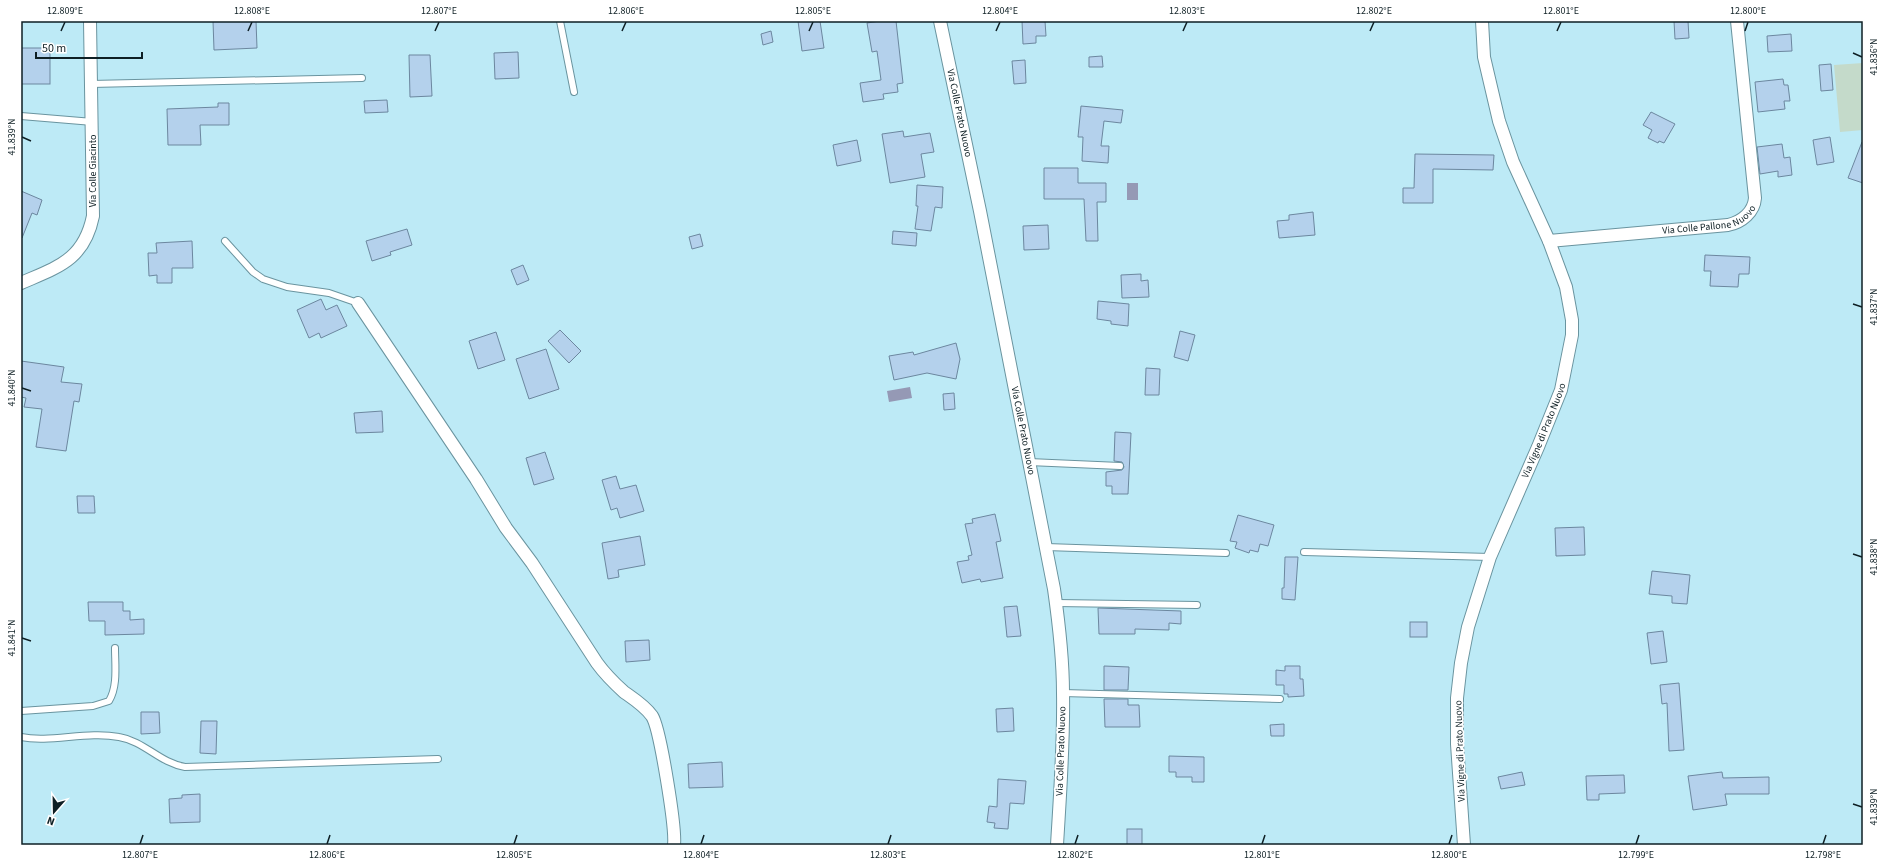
<svg xmlns="http://www.w3.org/2000/svg" width="1884" height="866" viewBox="0 0 1884 866" font-family="'Source Sans 3',sans-serif">
<style>
.green{fill:#c4daca}
.water{fill:#9599b5}
.building{fill:#b4d1ec;stroke:#6c879f}
.lines{fill:none;stroke-linecap:round;stroke-linejoin:round}
.lane-casing{stroke:#6a949f;stroke-width:8}
.street-casing{stroke:#6a949f;stroke-width:14}
.lane{stroke:#fff;stroke-width:6}
.street{stroke:#fff;stroke-width:12}
.ticks{fill:none;stroke:#0e1f24;stroke-width:1.5}
.labels{text-anchor:middle;dominant-baseline:central;stroke-width:3.5;stroke-linejoin:round;paint-order:stroke}
.street-label{font-size:10px;fill:#0e1f24;stroke:#fff}
.neatline{fill:none;stroke:#0e1f24;stroke-width:1.5}
.ticks-label{font-size:10px;text-anchor:middle;fill:#0e1f24}
</style>
<rect width="100%" height="100%" fill="#bdeaf6"/>
<polygon class="green" points="1863,63 1863,130 1840,132 1834,65"/>
<g class="water">
<rect x="1127" y="183" width="11" height="17"/>
<polygon points="910,387 912,398 889,402 887,391"/>
</g>
<g class="building">
<polygon points="213,21 256,21 257,48 214,50"/>
<polygon points="798,21 820,21 824,48 802,51"/>
<polygon points="880,21 896,21 903,83 897,84 898,92 883,94 884,99 863,102 860,83 881,80 877,51 872,52 867,23"/>
<polygon points="1022,21 1045,21 1046,36 1036,36 1036,43 1023,44"/>
<polygon points="1674,21 1688,21 1689,38 1675,39"/>
<polygon points="771,31 773,42 763,45 761,34"/>
<polygon points="1791,34 1792,51 1768,52 1767,36"/>
<rect x="21" y="48" width="29" height="36"/>
<polygon points="518,52 519,78 495,79 494,53"/>
<polygon points="409,55 430,55 432,96 410,97"/>
<polygon points="1102,56 1103,67 1089,67 1089,57"/>
<polygon points="1025,60 1026,83 1014,84 1012,61"/>
<polygon points="1831,64 1833,90 1821,91 1819,65"/>
<polygon points="1783,79 1784,85 1788,85 1790,101 1784,101 1785,109 1758,112 1755,82"/>
<polygon points="387,100 388,112 365,113 364,101"/>
<polygon points="218,103 229,103 229,125 200,125 201,145 168,145 167,109 218,107"/>
<polygon points="1081,106 1123,110 1121,123 1104,121 1101,146 1109,146 1108,163 1082,161 1083,137 1078,137"/>
<polygon points="1651,112 1675,124 1664,143 1659,141 1658,143 1648,138 1652,130 1643,125"/>
<polygon points="903,131 904,137 930,133 934,152 921,154 925,177 890,183 882,134"/>
<polygon points="1830,137 1834,162 1817,165 1813,140"/>
<polygon points="857,140 861,161 837,166 833,145"/>
<polygon points="1862,142 1863,143 1863,183 1848,178"/>
<polygon points="1782,144 1784,158 1790,157 1792,175 1778,177 1778,171 1760,174 1757,147"/>
<polygon points="1415,154 1494,155 1493,170 1433,169 1433,203 1403,203 1403,188 1414,188"/>
<polygon points="1044,168 1078,168 1078,183 1106,183 1106,202 1097,202 1098,241 1086,241 1084,199 1044,199"/>
<polygon points="917,185 943,187 942,208 935,207 931,231 915,229 918,206 916,206"/>
<polygon points="21,191 42,200 37,215 32,213 22,238"/>
<polygon points="1313,212 1315,235 1279,238 1277,221 1289,220 1289,215"/>
<polygon points="1048,225 1049,249 1024,250 1023,226"/>
<polygon points="407,229 412,245 390,252 391,255 372,261 366,241"/>
<polygon points="893,231 917,233 916,246 892,244"/>
<polygon points="700,234 703,246 692,249 689,237"/>
<polygon points="192,241 193,268 172,268 172,283 157,283 157,275 149,276 148,253 157,253 156,243"/>
<polygon points="1705,255 1750,257 1749,274 1739,274 1738,287 1710,286 1711,271 1704,271"/>
<polygon points="523,265 529,280 517,285 511,270"/>
<polygon points="1141,274 1141,281 1148,280 1149,297 1122,298 1121,275"/>
<polygon points="321,299 326,310 337,305 347,326 321,338 319,333 309,338 297,310"/>
<polygon points="1098,301 1129,304 1128,326 1111,324 1111,321 1097,319"/>
<polygon points="560,330 581,351 569,363 548,341"/>
<polygon points="1180,331 1195,335 1188,361 1174,357"/>
<polygon points="496,332 505,360 478,369 469,341"/>
<polygon points="956,343 960,359 956,379 927,373 894,380 889,356 913,352 914,355"/>
<polygon points="546,349 559,389 529,399 516,359"/>
<polygon points="21,361 64,367 61,382 82,384 79,402 74,401 66,451 36,447 42,409 24,407 26,398 21,397"/>
<polygon points="1146,368 1160,369 1159,395 1145,395"/>
<polygon points="954,393 955,409 944,410 943,394"/>
<polygon points="382,411 383,432 356,433 354,413"/>
<polygon points="1115,432 1131,433 1128,494 1112,494 1112,486 1106,486 1106,472 1122,470 1124,467 1122,462 1114,461"/>
<polygon points="545,452 554,479 534,485 526,458"/>
<polygon points="616,476 620,489 636,485 644,511 620,518 617,508 611,510 602,480"/>
<polygon points="77,496 94,496 95,513 78,513"/>
<polygon points="995,514 1001,541 996,542 1003,578 981,582 980,579 962,583 957,562 969,560 968,556 972,555 965,524 973,523 972,519"/>
<polygon points="1238,515 1274,525 1268,546 1260,544 1258,552 1250,550 1249,553 1235,548 1237,542 1230,541"/>
<polygon points="1584,527 1585,555 1556,556 1555,528"/>
<polygon points="640,536 645,565 618,570 619,577 608,579 602,543"/>
<polygon points="1285,557 1298,557 1295,600 1282,599 1282,588 1284,588"/>
<polygon points="1652,571 1690,575 1687,604 1672,603 1672,596 1649,594"/>
<polygon points="88,602 123,602 123,611 130,611 130,620 144,619 144,634 105,635 105,621 89,621"/>
<polygon points="1017,606 1021,636 1007,637 1004,607"/>
<polygon points="1098,608 1181,611 1181,624 1169,623 1169,630 1135,629 1135,634 1099,634"/>
<rect x="1410" y="622" width="17" height="15"/>
<polygon points="1663,631 1667,662 1651,664 1647,633"/>
<polygon points="649,640 650,660 626,662 625,641"/>
<polygon points="1104,666 1129,667 1128,690 1104,690"/>
<polygon points="1285,666 1300,666 1300,679 1303,679 1304,696 1288,697 1288,694 1284,694 1284,685 1276,685 1276,670 1285,671"/>
<polygon points="1679,683 1684,750 1669,751 1667,703 1662,704 1660,685"/>
<polygon points="1104,699 1128,699 1128,705 1139,705 1140,727 1105,727"/>
<polygon points="1013,708 1014,731 997,732 996,709"/>
<polygon points="141,712 159,712 160,733 141,734"/>
<polygon points="201,721 217,721 216,754 200,753"/>
<polygon points="1284,724 1284,736 1271,736 1270,725"/>
<polygon points="1169,756 1204,757 1204,782 1192,782 1192,777 1176,777 1176,772 1169,772"/>
<polygon points="722,762 723,787 689,788 688,764"/>
<polygon points="1522,772 1525,785 1501,789 1498,777"/>
<polygon points="1722,772 1723,778 1769,777 1769,794 1725,794 1727,805 1693,810 1688,776"/>
<polygon points="1624,775 1625,793 1599,794 1599,800 1587,800 1586,776"/>
<polygon points="998,779 1026,781 1024,804 1010,803 1008,829 994,828 995,823 987,822 989,806 997,807"/>
<polygon points="200,794 200,822 170,823 169,799 182,798 182,795"/>
<rect x="1127" y="829" width="15" height="16"/>
</g>
<g class="lines">
<defs>
<g id="lane">
<polyline points="560,21 574,92"/>
<polyline points="91,84 362,78"/>
<polyline points="21,116 93,122"/>
<polyline points="225,241 253,272 263,279 287,287 329,293 358,303"/>
<polyline points="1029,462 1120,466"/>
<polyline points="1046,547 1226,553"/>
<polyline points="1304,552 1490,557"/>
<polyline points="1056,603 1197,605"/>
<polyline points="1063,693 1280,699"/>
<path d="M21,711L93,706L109,701C118,686 115,665 115,648"/>
<path d="M21,737C50,743 87,731 119,737C144,741 160,763 185,767L438,759"/>
</g>
<g id="street">
<path id="s1" d="M940,21L980,211L1054,589C1059,624 1063,658 1063,693C1064,744 1060,794 1057,845"/>
<path id="s2" d="M1549,241L1728,225C1742,222 1754,212 1755,198L1737,21"/>
<path d="M21,283C58,267 84,260 93,216L90,21"/>
<path d="M358,303L476,479L506,528L532,563L597,663C605,674 614,683 624,692C634,699 645,706 652,716C660,728 676,828 674,845"/>
<path id="s3" d="M1464,845L1457,744V698L1461,663L1468,627L1490,557L1538,447L1561,390L1572,335V320L1566,287L1549,241L1513,162L1499,121L1484,57L1482,21"/>
</g>
</defs>
<use href="#lane" class="lane-casing"/>
<use href="#street" class="street-casing"/>
<use href="#lane" class="lane"/>
<use href="#street" class="street"/>
</g>
<path class="ticks" d="M61,31L65,22M248,31L252,22M435,31L439,22M622,31L626,22M809,31L813,22M996,31L1000,22M1183,31L1187,22M1370,31L1374,22M1557,31L1561,22M1745,31L1748,22M1853,53L1862,57M22,137L31,141M1853,304L1862,307M22,388L31,391M1853,554L1862,557M22,638L31,641M1853,804L1862,807M140,844L143,835M327,844L330,835M514,844L517,835M701,844L704,835M888,844L891,835M1075,844L1078,835M1262,844L1265,835M1449,844L1452,835M1636,844L1639,835M1823,844L1826,835"/>
<g class="labels">
<g class="street-label">
<text stroke="none"><textPath href="#s1" startOffset="94">Via Colle Prato Nuovo</textPath></text>
<text transform="translate(93 171) rotate(-90)">Via Colle Giacinto</text>
<text stroke="none"><textPath href="#s2" startOffset="163">Via Colle Pallone Nuovo</textPath></text>
<text stroke="none"><textPath href="#s3" startOffset="430">Via Vigne di Prato Nuovo</textPath></text>
<text stroke="none"><textPath href="#s1" startOffset="418">Via Colle Prato Nuovo</textPath></text>
<text transform="translate(1061 751) rotate(-88)">Via Colle Prato Nuovo</text>
<text transform="translate(1460 751) rotate(-92)">Via Vigne di Prato Nuovo</text>
</g>
</g>
<rect width="1884" height="866" fill="none" stroke="#ffffff" stroke-width="44"/>
<g transform="translate(54 812) rotate(200)" stroke="#ffffff" stroke-width="3" paint-order="stroke">
<path d="M0-3L7 15L0 10L-7 15Z" fill="#0e1f24"/>
<text y="-6" font-size="11" font-weight="bold" text-anchor="middle" fill="#0e1f24">N</text>
</g>
<path d="M36 52v6h106v-6" fill="none" stroke="#0e1f24" stroke-width="2"/>
<text x="42" y="52" font-size="12" fill="#0e1f24" stroke="#ffffff" stroke-width="3" paint-order="stroke">50 m</text>
<rect x="22" y="22" width="1840" height="822" class="neatline"/>
<g class="ticks-label">
<text x="65" y="14">12.809°E</text>
<text x="252" y="14">12.808°E</text>
<text x="439" y="14">12.807°E</text>
<text x="626" y="14">12.806°E</text>
<text x="813" y="14">12.805°E</text>
<text x="1000" y="14">12.804°E</text>
<text x="1187" y="14">12.803°E</text>
<text x="1374" y="14">12.802°E</text>
<text x="1561" y="14">12.801°E</text>
<text x="1748" y="14">12.800°E</text>
<text transform="translate(1873 57) rotate(-90)" y="4">41.836°N</text>
<text transform="translate(11 137) rotate(-90)" y="4">41.839°N</text>
<text transform="translate(1873 307) rotate(-90)" y="4">41.837°N</text>
<text transform="translate(11 388) rotate(-90)" y="4">41.840°N</text>
<text transform="translate(1873 557) rotate(-90)" y="4">41.838°N</text>
<text transform="translate(11 638) rotate(-90)" y="4">41.841°N</text>
<text transform="translate(1873 807) rotate(-90)" y="4">41.839°N</text>
<text x="140" y="858">12.807°E</text>
<text x="327" y="858">12.806°E</text>
<text x="514" y="858">12.805°E</text>
<text x="701" y="858">12.804°E</text>
<text x="888" y="858">12.803°E</text>
<text x="1075" y="858">12.802°E</text>
<text x="1262" y="858">12.801°E</text>
<text x="1449" y="858">12.800°E</text>
<text x="1636" y="858">12.799°E</text>
<text x="1823" y="858">12.798°E</text>
</g>
</svg>
